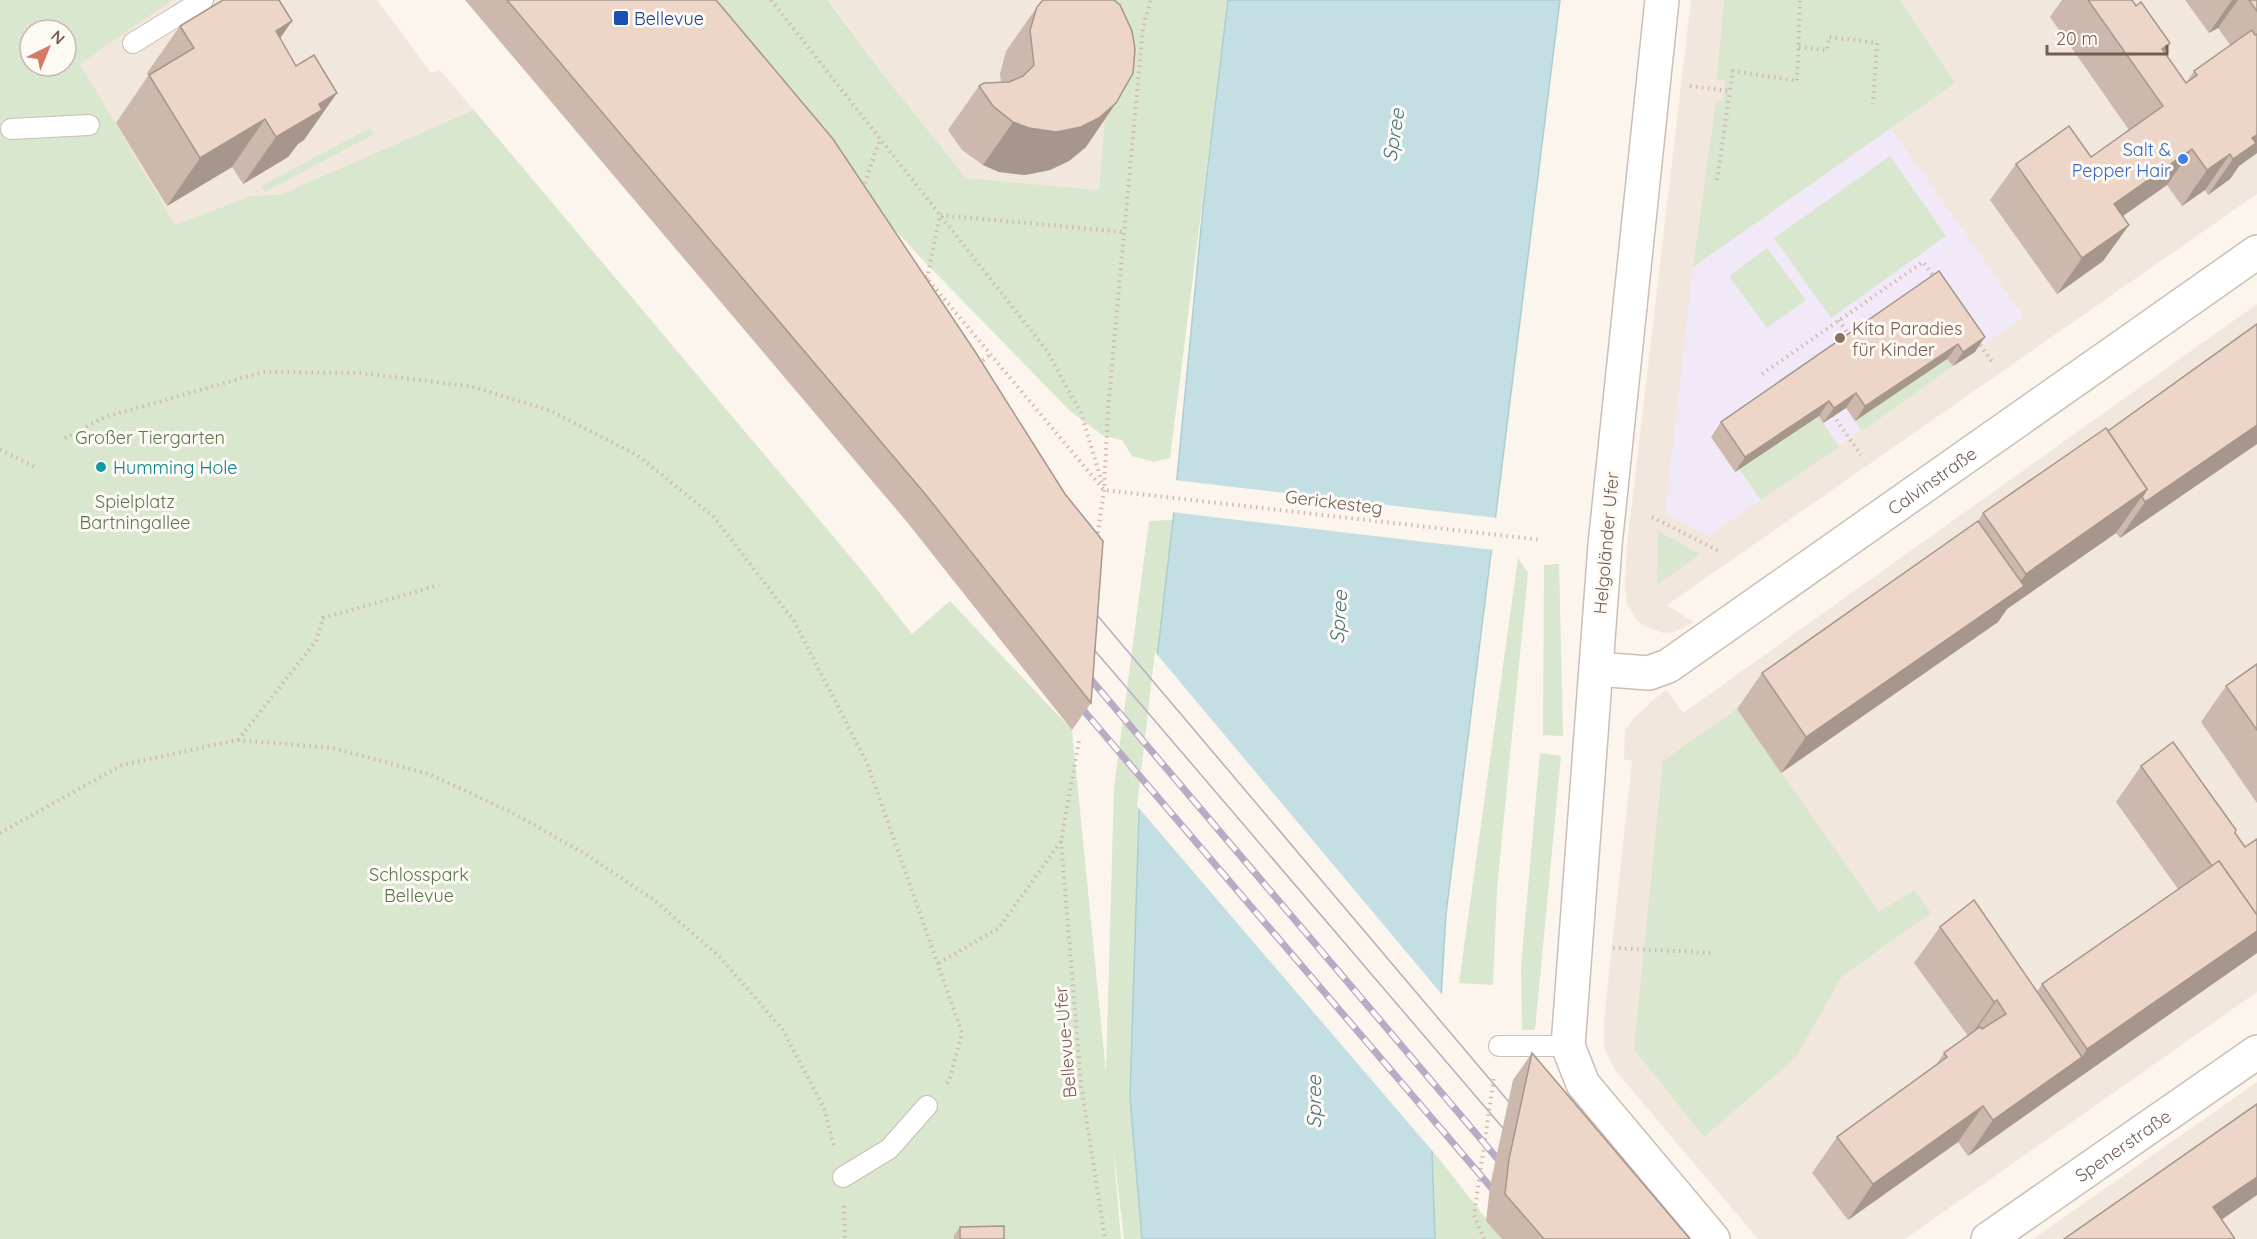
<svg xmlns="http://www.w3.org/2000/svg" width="2257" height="1239" viewBox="0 0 2257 1239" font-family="Quicksand,sans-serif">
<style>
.residential{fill:#f2e7dc;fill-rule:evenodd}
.education{fill:#f2e9f8}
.green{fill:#d8e7cd;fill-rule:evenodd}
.water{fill:#c3dfe3;stroke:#abced3;stroke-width:1.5}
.pier{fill:#fbf5ed}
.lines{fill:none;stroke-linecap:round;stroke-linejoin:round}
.service-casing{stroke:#ccbeb4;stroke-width:22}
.minor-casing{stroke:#ccbeb4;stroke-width:36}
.path{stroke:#d2b9ab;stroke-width:4;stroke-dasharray:1.5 4.5;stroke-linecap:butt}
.service{stroke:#fff;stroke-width:20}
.minor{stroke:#fff;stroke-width:33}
.tram{stroke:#b8abc5;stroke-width:1.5}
.rail-casing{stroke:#b8abc5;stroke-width:7}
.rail{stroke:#fdf9f4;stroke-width:4.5;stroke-dasharray:14;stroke-linecap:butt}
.wall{fill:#ccb8ac}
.shaded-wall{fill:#a6968c}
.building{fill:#edd6c8;stroke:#a6968c;stroke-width:1.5}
.transit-dot{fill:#1a4fb4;stroke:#fdf9f4;stroke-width:2}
.shop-dot{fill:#3f7fe0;stroke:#fdf9f4;stroke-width:2}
.education-dot{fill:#8d6e63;stroke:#fdf9f4;stroke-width:2}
.culture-dot{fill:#0f9aa8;stroke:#fdf9f4;stroke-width:2}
.labels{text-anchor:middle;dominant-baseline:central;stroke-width:6;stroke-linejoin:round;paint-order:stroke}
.transit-label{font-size:18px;fill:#164399;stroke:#fdf9f4;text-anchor:start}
.shop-label{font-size:18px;fill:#366cbe;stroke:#fdf9f4;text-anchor:end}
.education-label{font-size:18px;fill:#785e54;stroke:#fdf9f4;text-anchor:start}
.park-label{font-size:18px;fill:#5a784c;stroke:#fdf9f4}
.culture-label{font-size:18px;fill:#0d838f;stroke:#fdf9f4;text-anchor:start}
.street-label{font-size:18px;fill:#745d52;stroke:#fdf9f4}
.water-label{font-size:20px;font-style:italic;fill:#4b767d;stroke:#fdf9f4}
</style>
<rect width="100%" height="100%" fill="#fbf5ed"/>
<g class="residential">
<path d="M24,0H377L431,73L440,70L561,214L52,303ZM30,30H66V66H30Z"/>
<polygon points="829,0 1085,0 1112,39 1100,190 966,178 882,73"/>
<polygon points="1691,0 2257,0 2257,194 1667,605 1694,622 1674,632 1663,633 1642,625 1637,620 1627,604 1625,584 1627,546"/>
<polygon points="2257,304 2257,992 1905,1239 1758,1239 1615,1070 1604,1048 1604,1021 1632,761 1624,759 1625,730 1635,717 1666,689 1683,713"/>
<polygon points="2257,1082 2257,1239 2033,1239"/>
</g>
<polygon class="education" points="1891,128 2024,317 1708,536 1665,513 1693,267"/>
<g class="green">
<path d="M0,0H172L80,64L175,225L252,196L280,195L474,110L859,567L912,634L950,601L1072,730L1106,1073L1114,788L1149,521L1173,520L1139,815L1140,1219L1142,1239H1124L1113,1145L1121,1239H0ZM30,30H66V66H30Z"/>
<polygon points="705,0 828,0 882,73 966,178 1099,190 1112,39 1085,0 1228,0 1170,458 1154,462 1132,456 1122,440 1102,435 1070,411 922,259 869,202"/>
<polygon points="1724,0 1900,0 1955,83 1693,267 1716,101 1723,101 1725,80 1717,79"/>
<polygon points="370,128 374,134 265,192 261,186"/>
<polygon points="1890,156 1946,236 1831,318 1774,238"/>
<polygon points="1767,248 1806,300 1767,328 1729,276"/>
<polygon points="1947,359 1953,366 1862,431 1855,421"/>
<polygon points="1819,416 1839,447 1761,500 1739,469"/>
<polygon points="1658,531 1700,554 1657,585"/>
<polygon points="1518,558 1528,573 1497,888 1493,985 1459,983"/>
<polygon points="1559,564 1563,736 1543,735 1544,565"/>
<polygon points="1737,709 1879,912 1914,890 1931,913 1842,976 1796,1057 1704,1137 1634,1049 1663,761"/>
<polygon points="1540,753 1561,756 1535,1030 1522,1030 1521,966"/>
<polygon points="1432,1150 1502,1239 1435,1239"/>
</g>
<polygon class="water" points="1228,0 1560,0 1446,914 1432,1150 1435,1239 1142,1239 1130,1097 1139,814 1173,520 1203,207"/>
<g class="pier">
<polygon points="1174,480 1497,518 1494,550 1171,512"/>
<polygon points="1155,652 1444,997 1435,1154 1137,806"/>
</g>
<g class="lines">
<defs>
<g id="service">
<polyline points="133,43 203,0"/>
<polyline points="11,129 89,125"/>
<polyline points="1499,1046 1568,1046"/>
<polyline points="843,1177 889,1149 927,1106"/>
</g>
<g id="minor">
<polyline points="1662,0 1605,545 1568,1046 1583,1084 1713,1239"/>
<path id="s1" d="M1596,669L1649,673L1668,666L2257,252"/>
<path id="s2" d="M1988,1239L2257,1052"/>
</g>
</defs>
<use href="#service" class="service-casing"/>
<use href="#minor" class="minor-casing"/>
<g class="path">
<polyline points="771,0 1047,351 1081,413 1103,486"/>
<polyline points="1799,47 1827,50 1829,37 1877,43 1873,104"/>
<polyline points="1690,86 1730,91 1733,71 1797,81 1800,0"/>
<polyline points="1717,180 1730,91"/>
<polyline points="863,189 880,139"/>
<polyline points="925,276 1104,490 1542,540"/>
<polyline points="927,279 940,215 1123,232"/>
<polyline points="1839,320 1850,337"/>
<polyline points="1977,340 1992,362"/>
<polyline points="978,364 991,354"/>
<polyline points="1762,374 1923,262 1934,277"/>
<polyline points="1833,415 1861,455"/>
<polyline points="65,438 105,417 263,372 360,373 470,386 551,411 637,455 713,516 794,621 867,763 962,1033 949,1081 946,1085"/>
<polyline points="0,450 35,467"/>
<polyline points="1652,517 1721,552"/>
<polyline points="1097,539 1104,490 1108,409 1143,27 1151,0"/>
<polyline points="238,740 316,641 323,618 439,585"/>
<polyline points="0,833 122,765 237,740 333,748 429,774 513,813 587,855 654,900 719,956 783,1030 824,1108 834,1146"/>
<polyline points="1061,841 1081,1084 1105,1239"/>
<polyline points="1613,948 1715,953"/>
<polyline points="939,963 999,928 1061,841 1079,741"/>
<polyline points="844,1206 845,1239"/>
<polyline points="1484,1239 1474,1215 1494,1077"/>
</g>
<use href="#service" class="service"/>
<use href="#minor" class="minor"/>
<g class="tram">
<polyline points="1086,602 1520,1115"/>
<polyline points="1085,639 1514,1141"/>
</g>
<defs>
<g id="rail">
<polyline points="1082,669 1507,1170"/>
<polyline points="1073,698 1500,1198"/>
</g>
</defs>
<use href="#rail" class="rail-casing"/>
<use href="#rail" class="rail"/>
</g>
<g class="wall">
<polygon points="465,0 716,0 1091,703 1072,730 907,522"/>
<polygon points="2062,0 2132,0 2170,43 2164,52 2186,83 2194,71 2231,46 2218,28 2209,33 2185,0 2257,0 2257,153 2239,166 2230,179 2208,195 2205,190 2182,206 2167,185 2122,216 2129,225 2103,261 2057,294 1990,200 2016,164 2091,157 2129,130 2050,17"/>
<polygon points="1037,7 1086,147 1069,161 1050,170 1025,175 999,172 983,165 962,150 948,130 979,86 1001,82 1000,74 1006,51"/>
<polygon points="180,26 280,38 304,140 298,144 288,157 243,184 232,167 167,206 116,123 148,76 147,73"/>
<polygon points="1939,271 1975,352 1953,366 1947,359 1855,421 1846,408 1823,423 1819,416 1735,472 1711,437 1721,422"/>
<polygon points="2257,324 2257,444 2120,538 2116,533 2007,609 1998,622 1781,773 1737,709 1762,673 1978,521 1983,513 2108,431"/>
<polygon points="2257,664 2257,803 2201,722 2226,686"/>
<polygon points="2141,766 2235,833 2245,847 2257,839 2257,953 2057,1093 1968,1156 1958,1142 1848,1220 1812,1173 1837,1137 1936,1065 1944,1053 1968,1036 1914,963 1940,927 2037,992 2042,984 2178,889 2116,802"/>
<polygon points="1532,1053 1690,1239 1502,1239 1486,1221 1490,1186 1513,1080"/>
<polygon points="960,1227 1004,1239 954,1239 954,1235"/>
</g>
<g class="shaded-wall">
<polygon points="2232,0 2238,0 2218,28 2209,33"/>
<polygon points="292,21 259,69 276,31"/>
<polygon points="2170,43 2144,80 2162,49"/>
<polygon points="337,93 304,140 298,144 288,157 243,184 276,137 319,104"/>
<polygon points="1116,103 1086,147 1069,161 1050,170 1025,175 999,172 983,165 1013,122"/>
<polygon points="265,119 232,167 167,206 200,158"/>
<polygon points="2257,135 2257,153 2239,166 2230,179 2208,195 2233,159 2252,138"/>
<polygon points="2192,149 2167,185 2089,240 2114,204"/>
<polygon points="2230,154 2205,190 2182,206 2207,170"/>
<polygon points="2129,225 2103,261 2057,294 2082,258"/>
<polygon points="1985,337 1975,352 1953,366 1963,352"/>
<polygon points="1958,344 1947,359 1855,421 1865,406"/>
<polygon points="1856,393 1846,408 1823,423 1834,408"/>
<polygon points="1829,401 1819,416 1735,472 1745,457"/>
<polygon points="2257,425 2257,444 2120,538 2145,502"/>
<polygon points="2147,489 2116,533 2007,609 1998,622 1781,773 1806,737 2011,594 2026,574"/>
<polygon points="2257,931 2257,953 2057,1093 1968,1156 1993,1120 2082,1057 2087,1049"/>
<polygon points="1997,1000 1972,1036 1969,1038 1994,1002"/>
<polygon points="1983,1106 1958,1142 1848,1220 1873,1184"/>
<polygon points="2257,1177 2257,1195 2194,1239 2213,1207"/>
</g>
<g class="building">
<polygon points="223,0 279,0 292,21 276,31 296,66 314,55 337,93 319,104 322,110 276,137 265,119 200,158 149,75 194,48 180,26"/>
<polygon points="507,0 716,0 833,139 976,353 1065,494 1103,541 1091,703 926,495"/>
<polygon points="1043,0 1114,0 1120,5 1132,31 1135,49 1133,73 1116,103 1099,118 1081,127 1056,132 1029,128 1013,122 993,106 979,86 984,83 1009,82 1023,76 1034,65 1030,30 1037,7"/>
<polygon points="2088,0 2132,0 2136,6 2141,2 2170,43 2162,49 2186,83 2197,75 2194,71 2252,30 2255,35 2257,34 2257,135 2252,138 2256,143 2233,159 2230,154 2207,170 2192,149 2114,204 2129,225 2082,258 2016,164 2069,126 2091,157 2163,106"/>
<polygon points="2249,0 2257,0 2257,11"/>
<polygon points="1939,271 1985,337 1963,352 1958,344 1865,406 1856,393 1834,408 1829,401 1745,457 1721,422"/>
<polygon points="2257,324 2257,425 2145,502 2142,497 2147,489 2108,431"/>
<polygon points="2106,428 2147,489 2026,574 1983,513"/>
<polygon points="1978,521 2024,586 1806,737 1762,673"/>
<polygon points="2257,664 2257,730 2226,686"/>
<polygon points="2173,742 2236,830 2235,833 2245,847 2257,839 2257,915 2219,861 2212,866 2141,766"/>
<polygon points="2219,861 2257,915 2257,931 2087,1049 2042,984"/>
<polygon points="1974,900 2082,1057 1993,1120 1983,1106 1873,1184 1837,1137 1947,1057 1944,1053 1980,1027 1982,1029 2006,1014 1997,1000 1994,1002 1940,927"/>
<polygon points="1532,1053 1690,1239 1544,1239 1505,1194 1509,1159"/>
<polygon points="2257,1104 2257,1177 2213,1207 2235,1239 2064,1239"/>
<polygon points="1004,1226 1004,1239 960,1239 960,1227"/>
</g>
<rect class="transit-dot" x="613" y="10" width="16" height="16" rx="3"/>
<circle class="shop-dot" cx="2183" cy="159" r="6"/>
<circle class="education-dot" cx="1840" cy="338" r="6"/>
<circle class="culture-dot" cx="101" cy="467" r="6"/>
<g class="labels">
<g class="transit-label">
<text x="634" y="18">Bellevue</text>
</g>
<g class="shop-label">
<text x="2171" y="149">Salt &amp;<tspan x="2171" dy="21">Pepper Hair</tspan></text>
</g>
<g class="education-label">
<text x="1852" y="328">Kita Paradies<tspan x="1852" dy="21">für Kinder</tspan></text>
</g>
<g class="park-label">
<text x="150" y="437">Großer Tiergarten</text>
<text x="135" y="501">Spielplatz<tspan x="135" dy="21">Bartningallee</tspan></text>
<text x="419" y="874">Schlosspark<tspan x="419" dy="21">Bellevue</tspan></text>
</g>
<g class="culture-label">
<text x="113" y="467">Humming Hole</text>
</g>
<g class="street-label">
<text stroke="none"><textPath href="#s1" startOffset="396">Calvinstraße</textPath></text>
<text transform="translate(1334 502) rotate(7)">Gerickesteg</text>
<text transform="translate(1606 543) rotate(-85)">Helgoländer Ufer</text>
<text transform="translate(1065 1042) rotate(-95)">Bellevue-Ufer</text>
<text stroke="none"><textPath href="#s2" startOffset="164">Spenerstraße</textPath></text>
</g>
<g class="water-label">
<text transform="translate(1393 135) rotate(-81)">Spree</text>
<text transform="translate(1338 617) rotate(-86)">Spree</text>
<text transform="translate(1313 1102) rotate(-90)">Spree</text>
</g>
</g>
<g transform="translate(48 48) rotate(43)"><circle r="28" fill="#fdf9f4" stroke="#c6bbb3" stroke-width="1.5"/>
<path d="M0-4.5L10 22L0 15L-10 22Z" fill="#d57963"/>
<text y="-9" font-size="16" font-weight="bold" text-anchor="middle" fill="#745d52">N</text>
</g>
<path d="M2047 45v9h120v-9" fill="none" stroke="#745d52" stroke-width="3"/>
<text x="2056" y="45" font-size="18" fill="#745d52" stroke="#fdf9f4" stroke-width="4.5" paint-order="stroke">20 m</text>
</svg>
